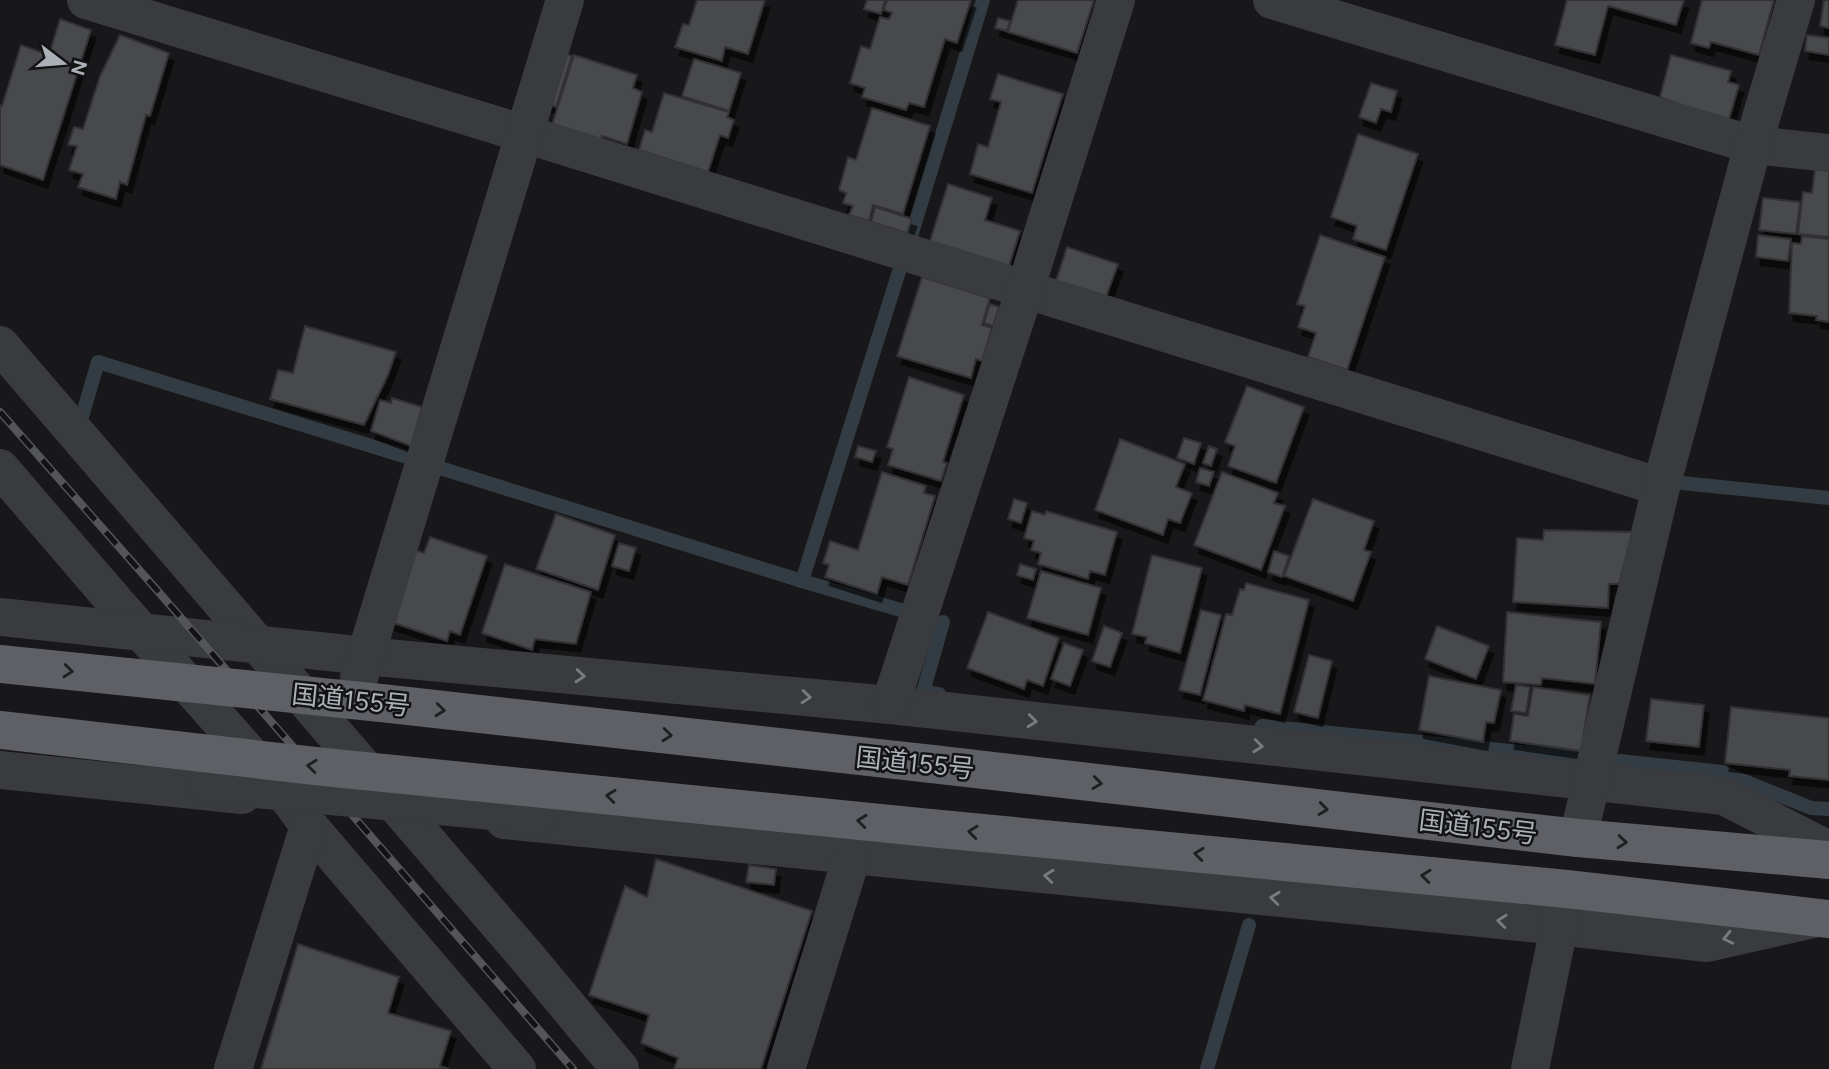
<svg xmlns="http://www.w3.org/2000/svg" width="1829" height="1069" viewBox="0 0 1829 1069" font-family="Figtree,'Noto Sans JP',sans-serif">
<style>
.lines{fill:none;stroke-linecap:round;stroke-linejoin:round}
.stream{stroke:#323c42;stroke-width:14}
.building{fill:#47484c;stroke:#323236;stroke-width:2;filter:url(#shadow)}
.minor{stroke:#393b3e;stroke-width:38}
.trunk{stroke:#5e6066;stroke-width:38}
.rail-casing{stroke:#535559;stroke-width:8}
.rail{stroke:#131315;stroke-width:5;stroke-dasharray:16;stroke-linecap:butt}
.pedestrian-bridge{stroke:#393b3e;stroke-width:37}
.trunk-bridge{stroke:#5e6066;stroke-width:38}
.oneway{stroke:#1e1f21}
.oneway2{stroke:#787c81}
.labels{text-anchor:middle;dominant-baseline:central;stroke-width:5;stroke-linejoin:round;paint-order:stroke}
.street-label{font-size:26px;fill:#acb1b8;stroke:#131315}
</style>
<defs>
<filter id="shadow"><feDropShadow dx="4.5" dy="8" stdDeviation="0" flood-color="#0009"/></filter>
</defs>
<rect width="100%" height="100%" fill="#18181a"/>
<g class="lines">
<g class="stream">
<polyline points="911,236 983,0"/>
<polyline points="81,420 98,362 407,457"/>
<polyline points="440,468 802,581 904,611"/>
<polyline points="1682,483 1829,498"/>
<polyline points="802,581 901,265"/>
<polyline points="939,694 923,692 943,622"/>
<polyline points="1262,726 1581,758"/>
<polyline points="1620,761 1722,772 1811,808 1829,809"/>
<polyline points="1207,1069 1249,925"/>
</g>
</g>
<g class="building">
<polygon points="697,0 765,0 748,54 725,47 722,61 675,47 683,24 689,25"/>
<polygon points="867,0 885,0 881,14 864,9"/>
<polygon points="887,0 971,0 957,43 945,39 924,107 909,103 906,110 862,97 865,88 850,83 861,46 870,49 880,17 889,19 892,13 884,10"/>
<polygon points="1018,0 1094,0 1077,53 1008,32"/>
<polygon points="1567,0 1684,0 1676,25 1608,6 1595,55 1555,45"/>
<polygon points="1702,0 1774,0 1759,55 1711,42 1709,48 1691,43"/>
<polygon points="1824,0 1829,0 1829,28 1820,26"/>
<polygon points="998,18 1010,21 1007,31 995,28"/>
<polygon points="60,19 91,30 43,180 0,165 0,105 2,106 21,45 49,55"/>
<polygon points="120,35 169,53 150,116 146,115 127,185 120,182 116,199 78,187 83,174 69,170 77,146 68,145 74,127 83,129 100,76"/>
<polygon points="1807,35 1829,38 1829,55 1805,51"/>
<polygon points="564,53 572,56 556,107 548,104"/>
<polygon points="574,55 637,75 633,88 642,92 627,144 602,136 600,141 552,125"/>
<polygon points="1671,55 1731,71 1728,82 1739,85 1728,123 1660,97"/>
<polygon points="694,59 741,73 729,111 682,96"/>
<polygon points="998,74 1063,94 1032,193 970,174 978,144 988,147 1001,102 990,99"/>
<polygon points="1371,83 1397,91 1391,112 1381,109 1376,123 1359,117"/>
<polygon points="664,93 729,112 727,117 734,120 728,138 720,135 708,172 639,150 645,130 652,132"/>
<polygon points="872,108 930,126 903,214 873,205 869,221 849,215 853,206 843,203 846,193 839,190 848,157 856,160"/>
<polygon points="1358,134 1418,154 1386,250 1353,239 1357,226 1331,217"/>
<polygon points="1815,169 1829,170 1829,237 1798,234 1803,192 1812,193"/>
<polygon points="948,184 992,198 985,220 1020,231 1009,266 930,241"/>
<polygon points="1763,198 1800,202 1796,234 1759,230"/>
<polygon points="875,207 912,219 907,233 871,222"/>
<polygon points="1320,235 1385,257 1347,370 1308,357 1316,333 1298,327 1305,306 1297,304"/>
<polygon points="1758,235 1791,239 1788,261 1756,257"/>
<polygon points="1802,236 1829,239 1829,322 1816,320 1817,316 1789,313 1792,243 1801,244"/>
<polygon points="1067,247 1118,264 1106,297 1056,281"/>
<polygon points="922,277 990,298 982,325 992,328 982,361 976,359 971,378 897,356"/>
<polygon points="990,304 999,307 993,326 984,323"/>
<polygon points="305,326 396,352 388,375 364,425 270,399 278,370 293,373"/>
<polygon points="909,377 964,395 943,462 947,463 941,481 888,465 893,449 887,447"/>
<polygon points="1247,386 1304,407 1276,483 1228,466 1235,446 1225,442"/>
<polygon points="392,398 422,407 411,446 371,431 380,400 391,403"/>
<polygon points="1184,438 1201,443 1194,464 1177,458"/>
<polygon points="1120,439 1185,464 1176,487 1192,493 1180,523 1168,519 1163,535 1095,510"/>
<polygon points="858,446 876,451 872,462 855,457"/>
<polygon points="1209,446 1217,449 1211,466 1203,463"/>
<polygon points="1200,468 1214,472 1209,486 1196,482"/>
<polygon points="882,472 926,486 924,493 935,496 908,585 882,577 877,594 825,577 829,565 823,563 830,541 858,550"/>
<polygon points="1222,472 1278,493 1274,503 1285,506 1261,570 1194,545"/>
<polygon points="1014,499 1027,503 1021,523 1008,519"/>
<polygon points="1313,499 1374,521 1364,550 1371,552 1353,601 1284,576"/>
<polygon points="1032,511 1045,515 1046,511 1117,532 1105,575 1090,571 1088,579 1038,564 1041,553 1031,550 1034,541 1024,538"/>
<polygon points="556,514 615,535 598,590 536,569"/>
<polygon points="1544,530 1633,532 1619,584 1609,584 1608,608 1513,602 1517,538 1543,540"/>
<polygon points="430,537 487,556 460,635 450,631 447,641 385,620 409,548 424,553"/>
<polygon points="619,543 636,548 629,571 612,566"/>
<polygon points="1274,551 1289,556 1282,577 1268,572"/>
<polygon points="1152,555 1202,568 1180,653 1145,643 1147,637 1132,634"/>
<polygon points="505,564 591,592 576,644 535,639 532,650 482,633"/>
<polygon points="1020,564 1036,569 1033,580 1017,575"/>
<polygon points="1041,571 1101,588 1088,635 1027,618"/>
<polygon points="1246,583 1309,600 1280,714 1245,705 1244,711 1203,700 1226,614 1232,615 1240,589 1244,590"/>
<polygon points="1201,610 1221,615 1200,695 1179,690"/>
<polygon points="988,612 1059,638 1043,686 1027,680 1024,689 967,668"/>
<polygon points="1507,612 1601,622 1595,684 1542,678 1541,685 1503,682"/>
<polygon points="1104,626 1122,633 1110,667 1092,661"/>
<polygon points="1437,626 1489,646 1476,679 1425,659"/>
<polygon points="1064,643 1083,650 1070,686 1051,679"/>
<polygon points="1309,655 1332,661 1318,718 1294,712"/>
<polygon points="1429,676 1501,690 1494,723 1486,722 1483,742 1419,730"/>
<polygon points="1516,685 1530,687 1526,713 1511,711"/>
<polygon points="1533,687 1590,695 1581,751 1510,741 1514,714 1528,716"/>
<polygon points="1651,699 1704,705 1699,747 1646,741"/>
<polygon points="1731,707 1829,718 1829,780 1789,776 1790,770 1725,763"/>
<polygon points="656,859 812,911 761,1069 674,1069 678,1058 641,1043 649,1015 589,995 625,886 647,897"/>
<polygon points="749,865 776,869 774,885 746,882"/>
<polygon points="298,944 399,977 388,1013 451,1031 440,1066 449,1069 261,1069"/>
</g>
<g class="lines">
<g class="minor">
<polyline points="86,0 525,134 1661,487"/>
<polyline points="1272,0 1753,145 1829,153"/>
<polyline points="0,345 532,963 620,1069"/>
<polyline points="0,468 116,603 290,800 309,826 517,1069"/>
<polyline points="0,617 366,656 890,705 1724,796 1829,850"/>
<polyline points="359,678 565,0"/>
<polyline points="890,705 1025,290 1116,0"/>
<polyline points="0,770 242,795"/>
<polyline points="504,820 1559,926 1707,943 1813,919"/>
<polyline points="1578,838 1661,487 1753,145 1796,0"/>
<polyline points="233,1069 309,826"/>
<polyline points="786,1069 852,856"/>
<polyline points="1530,1069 1564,902"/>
</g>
<g class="trunk">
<polyline points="932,764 1578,838 1829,860"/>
<polyline points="930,828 1567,889 1829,919"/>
</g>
<defs>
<polyline id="rail" points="0,412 156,589 573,1069"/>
</defs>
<use href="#rail" class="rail-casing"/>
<use href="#rail" class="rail"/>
<polyline class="pedestrian-bridge" points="206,785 540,816"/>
<g class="trunk-bridge">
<polyline points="0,664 381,703 932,764"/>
<polyline points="0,730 324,767 930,828"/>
</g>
</g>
<defs><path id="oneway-chevron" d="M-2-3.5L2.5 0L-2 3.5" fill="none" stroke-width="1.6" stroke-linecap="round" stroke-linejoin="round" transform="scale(1.75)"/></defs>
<g class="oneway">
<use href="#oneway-chevron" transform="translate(68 671) rotate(6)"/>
<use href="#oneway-chevron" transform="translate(440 710) rotate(6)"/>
<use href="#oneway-chevron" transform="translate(667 735) rotate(6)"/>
<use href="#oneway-chevron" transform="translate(312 766) rotate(-174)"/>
<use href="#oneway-chevron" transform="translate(1097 783) rotate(7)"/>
<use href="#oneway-chevron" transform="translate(611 796) rotate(-174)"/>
<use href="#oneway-chevron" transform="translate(1323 809) rotate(7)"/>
<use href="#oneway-chevron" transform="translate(862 821) rotate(-174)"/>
<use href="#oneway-chevron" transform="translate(973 832) rotate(-174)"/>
<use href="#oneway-chevron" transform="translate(1622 842) rotate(5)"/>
<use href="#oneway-chevron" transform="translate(1199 854) rotate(-174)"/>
<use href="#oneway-chevron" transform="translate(1426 876) rotate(-174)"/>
</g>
<g class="oneway2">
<use href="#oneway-chevron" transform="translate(580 676) rotate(5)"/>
<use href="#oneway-chevron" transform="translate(806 697) rotate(5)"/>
<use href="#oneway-chevron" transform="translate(1032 721) rotate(6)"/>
<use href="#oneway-chevron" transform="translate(1258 746) rotate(6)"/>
<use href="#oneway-chevron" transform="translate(1049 876) rotate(-174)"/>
<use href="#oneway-chevron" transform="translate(1275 898) rotate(-174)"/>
<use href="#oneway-chevron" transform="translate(1502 921) rotate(-174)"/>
<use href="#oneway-chevron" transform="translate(1728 938) rotate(167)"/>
</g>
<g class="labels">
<g class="street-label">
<text transform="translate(351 700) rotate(6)">国道155号</text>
<text transform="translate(915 763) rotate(6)">国道155号</text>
<text transform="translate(1478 827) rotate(7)">国道155号</text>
</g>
</g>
<g transform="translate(63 63) rotate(106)" stroke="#131315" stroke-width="5" paint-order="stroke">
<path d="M0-5L12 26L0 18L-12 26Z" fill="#acb1b8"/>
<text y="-10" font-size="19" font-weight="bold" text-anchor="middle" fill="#acb1b8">N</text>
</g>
</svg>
